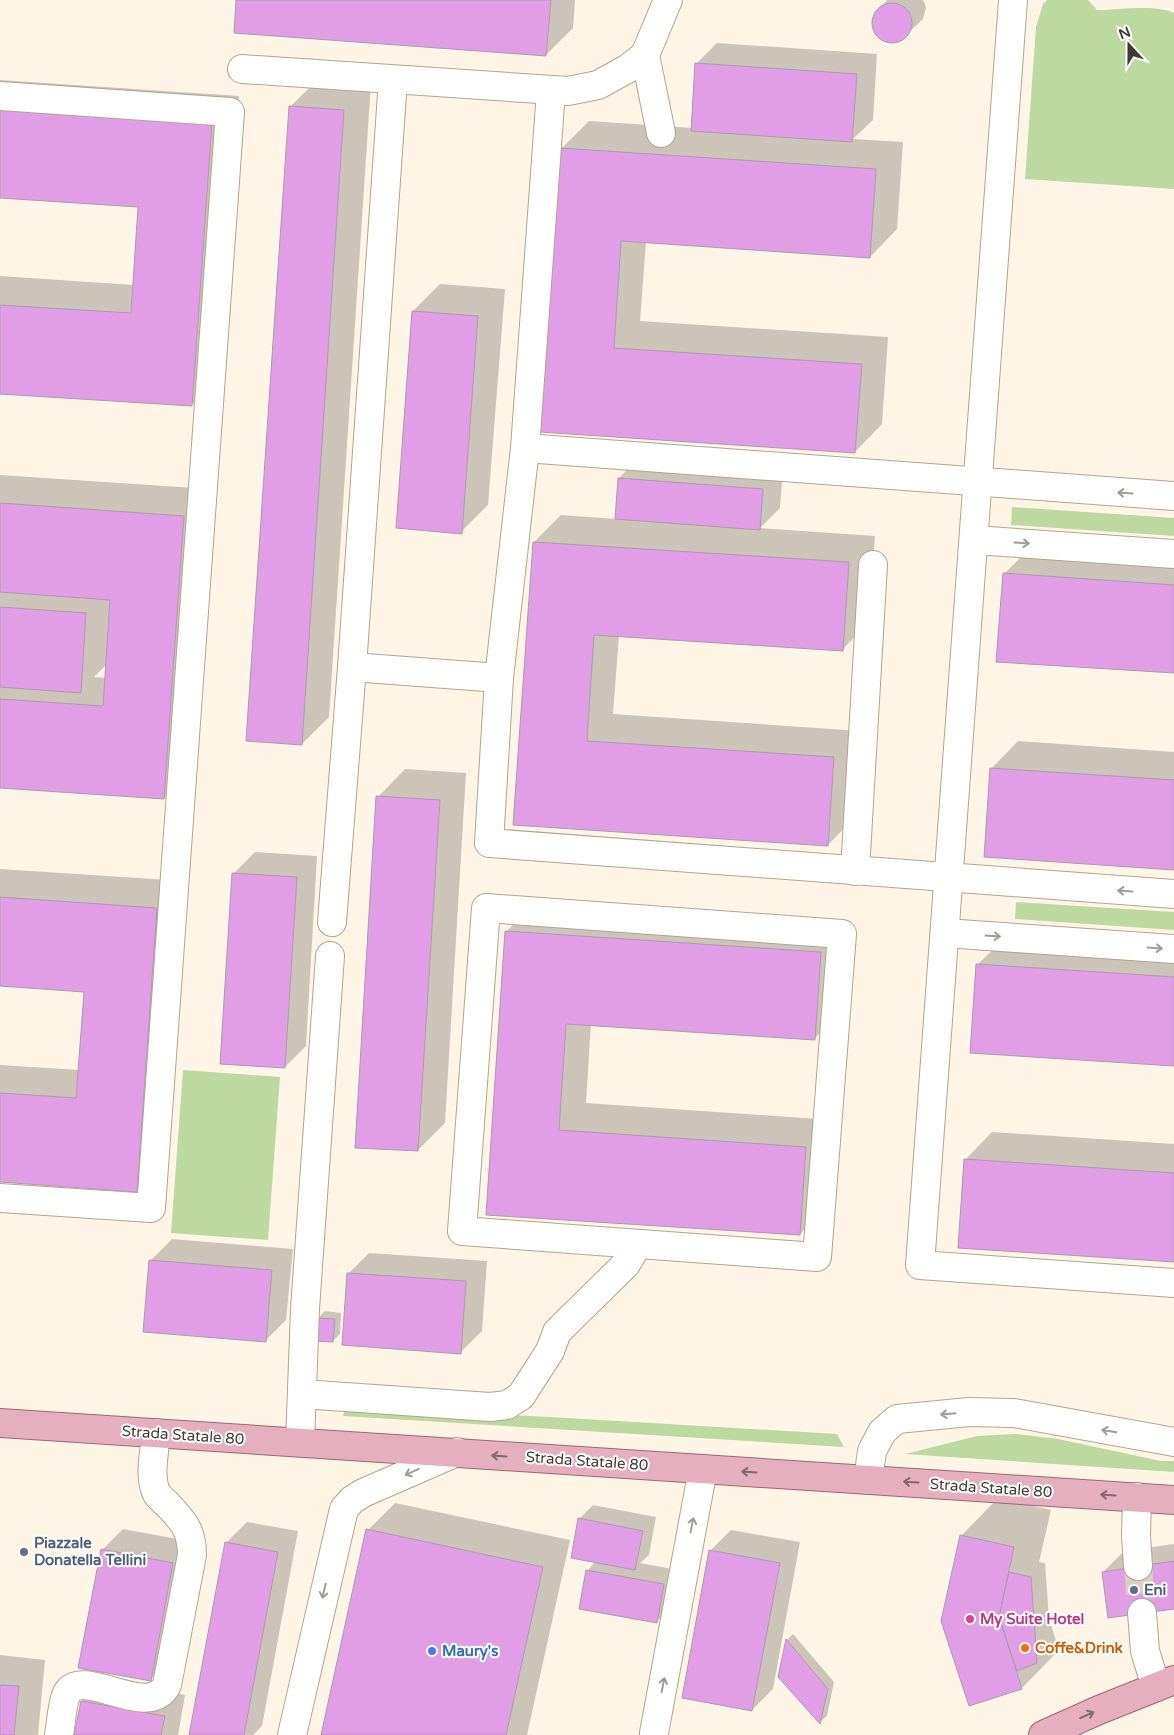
<svg xmlns="http://www.w3.org/2000/svg" width="1174" height="1735" viewBox="0 0 1174 1735" font-family="'Varela Round',sans-serif">
<style>
.green{fill:#bdd99f}
.shadow{fill:#0003;fill-rule:evenodd}
.building{fill:#e19ee6;stroke:#ab99ac}
.lines{fill:none;stroke-linecap:round;stroke-linejoin:round}
.minor-tunnel{stroke:#d9d0c3;stroke-width:28;stroke-dasharray:28 14;stroke-linecap:butt}
.minor-casing{stroke:#b3a48e;stroke-width:30}
.major-casing{stroke:#a06473;stroke-width:30}
.minor{stroke:#fff;stroke-width:28}
.major{stroke:#e5afc0;stroke-width:28}
.oneway{stroke:#a09c98}
.oneway2{stroke:#82696a}
.service-dot{fill:#5c6f8a;stroke:#fff;stroke-width:2}
.hotel-dot{fill:#d1479c;stroke:#fff;stroke-width:2}
.food-dot{fill:#e8710a;stroke:#fff;stroke-width:2}
.shop-dot{fill:#3f7fe0;stroke:#fff;stroke-width:2}
.labels{text-anchor:middle;dominant-baseline:central;stroke-width:4;stroke-linejoin:round;paint-order:stroke}
.street-label{font-size:15px;fill:#403a31;stroke:#fff}
.service-label{font-size:15px;font-weight:bold;fill:#4e5e75;stroke:#fff;text-anchor:start}
.hotel-label{font-size:15px;font-weight:bold;fill:#b23c85;stroke:#fff;text-anchor:start}
.food-label{font-size:15px;font-weight:bold;fill:#c56008;stroke:#fff;text-anchor:start}
.shop-label{font-size:15px;font-weight:bold;fill:#366cbe;stroke:#fff;text-anchor:start}
</style>
<rect width="100%" height="100%" fill="#fff5e7"/>
<g class="green">
<path d="M1047,0H1088L1097,10C1118,10 1155,4 1174,13V189L1025,179L1036,27L1043,4Z"/>
<polygon points="1012,507 1174,518 1174,536 1011,525"/>
<polygon points="1016,902 1174,912 1174,930 1015,919"/>
<polygon points="183,1070 280,1077 268,1240 171,1233"/>
<polygon points="345,1408 551,1417 837,1434 844,1447 343,1416"/>
<polygon points="1015,1434 1058,1439 1161,1461 1174,1461 1174,1472 905,1454 977,1436"/>
</g>
<g class="shadow">
<polygon points="237,0 575,0 573,28 546,55"/>
<polygon points="887,0 923,0 926,7 923,19 903,38 891,42 886,41 876,33 873,21 878,10"/>
<polygon points="717,43 877,54 873,120 853,139 903,142 897,229 870,257 646,242 640,321 888,337 882,424 855,452 542,431 561,149 589,121 692,128 696,64"/>
<polygon points="0,80 239,96 219,378 192,405 0,392 0,276 134,285 140,206 0,197"/>
<polygon points="317,80 371,83 329,717 302,744 290,107"/>
<polygon points="440,284 505,289 488,505 461,532 413,311"/>
<polygon points="640,457 783,469 780,508 760,528 875,536 869,622 842,650 619,635 613,714 861,731 855,817 828,845 515,824 534,542 561,515 616,519 619,478"/>
<path d="M0,475L210,489L191,771L164,798L0,787ZM107,664L106,678L94,677Z"/>
<polygon points="1031,547 1174,556 1174,672 1004,574"/>
<polygon points="1018,741 1174,752 1174,868 991,769"/>
<polygon points="405,769 466,773 445,1123 418,1150 378,797"/>
<polygon points="255,852 317,856 306,1046 285,1067 234,873"/>
<polygon points="0,869 184,881 164,1163 137,1190 0,1181 0,1065 80,1070 85,991 0,985"/>
<polygon points="534,904 848,925 842,1012 814,1039 591,1024 586,1103 833,1120 827,1207 800,1234 487,1213 506,932"/>
<polygon points="1005,938 1174,949 1174,1065 977,965"/>
<polygon points="992,1132 1174,1144 1174,1261 965,1160"/>
<polygon points="172,1239 293,1249 286,1320 265,1341 151,1260"/>
<polygon points="369,1253 487,1261 482,1331 461,1352 348,1274"/>
<polygon points="325,1311 341,1313 340,1334 333,1341 318,1318"/>
<polygon points="998,1498 1051,1510 1039,1562 1045,1563 1049,1619 1059,1650 1022,1688 970,1705 961,1536"/>
<polygon points="395,1503 570,1540 527,1735 323,1735 368,1530"/>
<polygon points="593,1505 656,1517 649,1555 640,1563 678,1570 671,1607 657,1621 587,1571 596,1561 579,1519"/>
<polygon points="247,1522 298,1531 262,1726 253,1735 190,1735 226,1543"/>
<polygon points="123,1529 194,1542 171,1659 150,1680 102,1550"/>
<polygon points="731,1530 800,1542 773,1689 752,1710 710,1551"/>
<polygon points="1174,1544 1174,1607 1103,1572 1124,1551"/>
<polygon points="793,1634 834,1682 827,1716 820,1722 779,1676 787,1640"/>
<polygon points="0,1655 45,1660 38,1735 0,1735"/>
<polygon points="103,1680 185,1695 178,1735 76,1735 82,1701"/>
</g>
<g class="building">
<polygon points="236,0 551,0 546,56 234,33"/>
<circle cx="892" cy="23" r="20"/>
<polygon points="695,63 857,74 852,142 691,131"/>
<polygon points="289,106 344,110 302,745 246,741"/>
<polygon points="0,109 212,123 192,406 0,394 0,305 131,313 138,207 0,198"/>
<polygon points="560,148 876,169 870,258 621,241 614,348 862,364 855,453 540,432"/>
<polygon points="412,311 478,316 462,534 396,528"/>
<polygon points="618,478 763,489 760,530 615,519"/>
<polygon points="0,503 184,516 164,799 0,788 0,699 103,706 110,600 0,592"/>
<polygon points="533,542 849,562 843,651 594,635 587,741 834,757 828,846 513,825"/>
<polygon points="1003,573 1174,585 1174,673 996,662"/>
<polygon points="0,607 86,613 81,693 0,687"/>
<polygon points="990,768 1174,780 1174,870 984,857"/>
<polygon points="376,796 440,800 418,1151 355,1148"/>
<polygon points="232,873 297,877 285,1068 220,1064"/>
<polygon points="0,897 157,908 137,1192 0,1182 0,1093 76,1098 84,992 0,986"/>
<polygon points="505,931 821,952 815,1040 566,1024 559,1130 806,1147 800,1235 486,1215"/>
<polygon points="976,964 1174,977 1174,1066 970,1053"/>
<polygon points="964,1159 1174,1173 1174,1262 958,1248"/>
<polygon points="149,1260 272,1270 266,1342 143,1332"/>
<polygon points="347,1273 466,1281 461,1354 342,1345"/>
<polygon points="317,1318 335,1319 333,1342 315,1341"/>
<polygon points="578,1518 643,1531 635,1570 571,1558"/>
<polygon points="366,1529 543,1567 506,1735 321,1735"/>
<polygon points="960,1535 1014,1547 999,1617 1022,1689 969,1706 941,1621"/>
<polygon points="225,1542 278,1552 244,1735 189,1735"/>
<polygon points="101,1549 173,1563 151,1681 78,1668"/>
<polygon points="709,1550 780,1563 752,1711 682,1698"/>
<polygon points="1174,1561 1174,1609 1108,1618 1102,1572"/>
<polygon points="586,1570 664,1584 657,1623 579,1609"/>
<polygon points="1009,1572 1031,1577 1037,1663 1017,1671 999,1617"/>
<polygon points="786,1639 828,1689 820,1724 778,1677"/>
<polygon points="0,1685 19,1686 14,1735 0,1735"/>
<polygon points="81,1701 165,1716 161,1735 74,1735"/>
</g>
<g class="lines">
<polyline class="minor-tunnel" points="1138,1566 1142,1613"/>
<defs>
<g id="minor">
<polyline points="1013,0 920,1265 1174,1283"/>
<polyline points="645,55 661,133"/>
<polyline points="242,69 568,91 598,85 627,69 645,55 668,0"/>
<polyline points="551,91 525,448 499,678 489,843 1174,894"/>
<polyline points="0,96 230,112 151,1208 0,1198"/>
<polyline points="525,448 1174,496"/>
<polyline points="974,540 1174,554"/>
<polyline points="352,667 499,678"/>
<polyline points="855,871 873,565"/>
<polygon points="486,908 842,934 817,1257 462,1231"/>
<polyline points="332,922 352,667 393,80"/>
<polyline points="945,933 1174,949"/>
<polyline points="302,1394 490,1407 507,1405 521,1396 550,1351 557,1332 626,1264 632,1254 633,1244"/>
<polyline points="300,1442 305,1309 330,956"/>
<polyline points="868,1480 872,1451 882,1432 897,1419 969,1412 1014,1413 1174,1442"/>
<polyline points="1137,1497 1136,1536 1138,1566"/>
<polyline points="1142,1613 1145,1651 1156,1687"/>
<polyline points="654,1733 703,1469"/>
<path d="M59,1735C61,1724 62,1703 67,1693C84,1666 148,1721 167,1685L192,1555C192,1531 184,1522 168,1505C165,1502 160,1498 157,1494C148,1477 155,1451 156,1433"/>
<polyline points="292,1735 344,1509 352,1500 363,1493 457,1452"/>
</g>
<g id="major">
<polyline points="0,1423 1174,1500"/>
<polyline points="1043,1735 1099,1710 1174,1680"/>
</g>
</defs>
<use href="#minor" class="minor-casing"/>
<use href="#major" class="major-casing"/>
<use href="#minor" class="minor"/>
<use href="#major" class="major"/>
</g>
<defs><path id="oneway-shaft" d="M-6 0H5M1.5-3L5.5 0L1.5 3" fill="none" stroke-width="1.6" stroke-linecap="round" stroke-linejoin="round" transform="scale(1.25)"/></defs>
<g class="oneway">
<use href="#oneway-shaft" transform="translate(1125 493) rotate(-176)"/>
<use href="#oneway-shaft" transform="translate(1022 543) rotate(4)"/>
<use href="#oneway-shaft" transform="translate(1125 891) rotate(-176)"/>
<use href="#oneway-shaft" transform="translate(993 936) rotate(4)"/>
<use href="#oneway-shaft" transform="translate(1155 948) rotate(4)"/>
<use href="#oneway-shaft" transform="translate(948 1414) rotate(175)"/>
<use href="#oneway-shaft" transform="translate(1109 1431) rotate(-170)"/>
<use href="#oneway-shaft" transform="translate(412 1472) rotate(156)"/>
<use href="#oneway-shaft" transform="translate(692 1525) rotate(-79)"/>
<use href="#oneway-shaft" transform="translate(324 1591) rotate(103)"/>
<use href="#oneway-shaft" transform="translate(663 1685) rotate(-79)"/>
</g>
<g class="oneway2">
<use href="#oneway-shaft" transform="translate(499 1456) rotate(-176)"/>
<use href="#oneway-shaft" transform="translate(749 1472) rotate(-176)"/>
<use href="#oneway-shaft" transform="translate(911 1482) rotate(-177)"/>
<use href="#oneway-shaft" transform="translate(1108 1495) rotate(-176)"/>
<use href="#oneway-shaft" transform="translate(1087 1715) rotate(-24)"/>
</g>
<g class="service-dot">
<circle cx="24" cy="1552" r="5"/>
<circle cx="1134" cy="1590" r="5"/>
</g>
<circle class="hotel-dot" cx="970" cy="1619" r="5"/>
<circle class="food-dot" cx="1025" cy="1648" r="5"/>
<circle class="shop-dot" cx="432" cy="1651" r="5"/>
<g class="labels">
<g class="street-label">
<text transform="translate(183 1435) rotate(4)">Strada Statale 80</text>
<text transform="translate(587 1461) rotate(4)">Strada Statale 80</text>
<text transform="translate(991 1488) rotate(4)">Strada Statale 80</text>
</g>
<g class="service-label">
<text x="34" y="1543">Piazzale<tspan x="34" dy="17">Donatella Tellini</tspan></text>
<text x="1144" y="1590">Eni</text>
</g>
<g class="hotel-label">
<text x="980" y="1619">My Suite Hotel</text>
</g>
<g class="food-label">
<text x="1035" y="1648">Coffe&amp;Drink</text>
</g>
<g class="shop-label">
<text x="442" y="1651">Maury's</text>
</g>
</g>
<g transform="translate(1129 45) rotate(339)" stroke="#ffffff" stroke-width="4" paint-order="stroke">
<path d="M0-4L9 19L0 12L-9 19Z" fill="#403a31"/>
<text y="-8" font-size="14" font-weight="bold" text-anchor="middle" fill="#403a31">N</text>
</g>
</svg>
